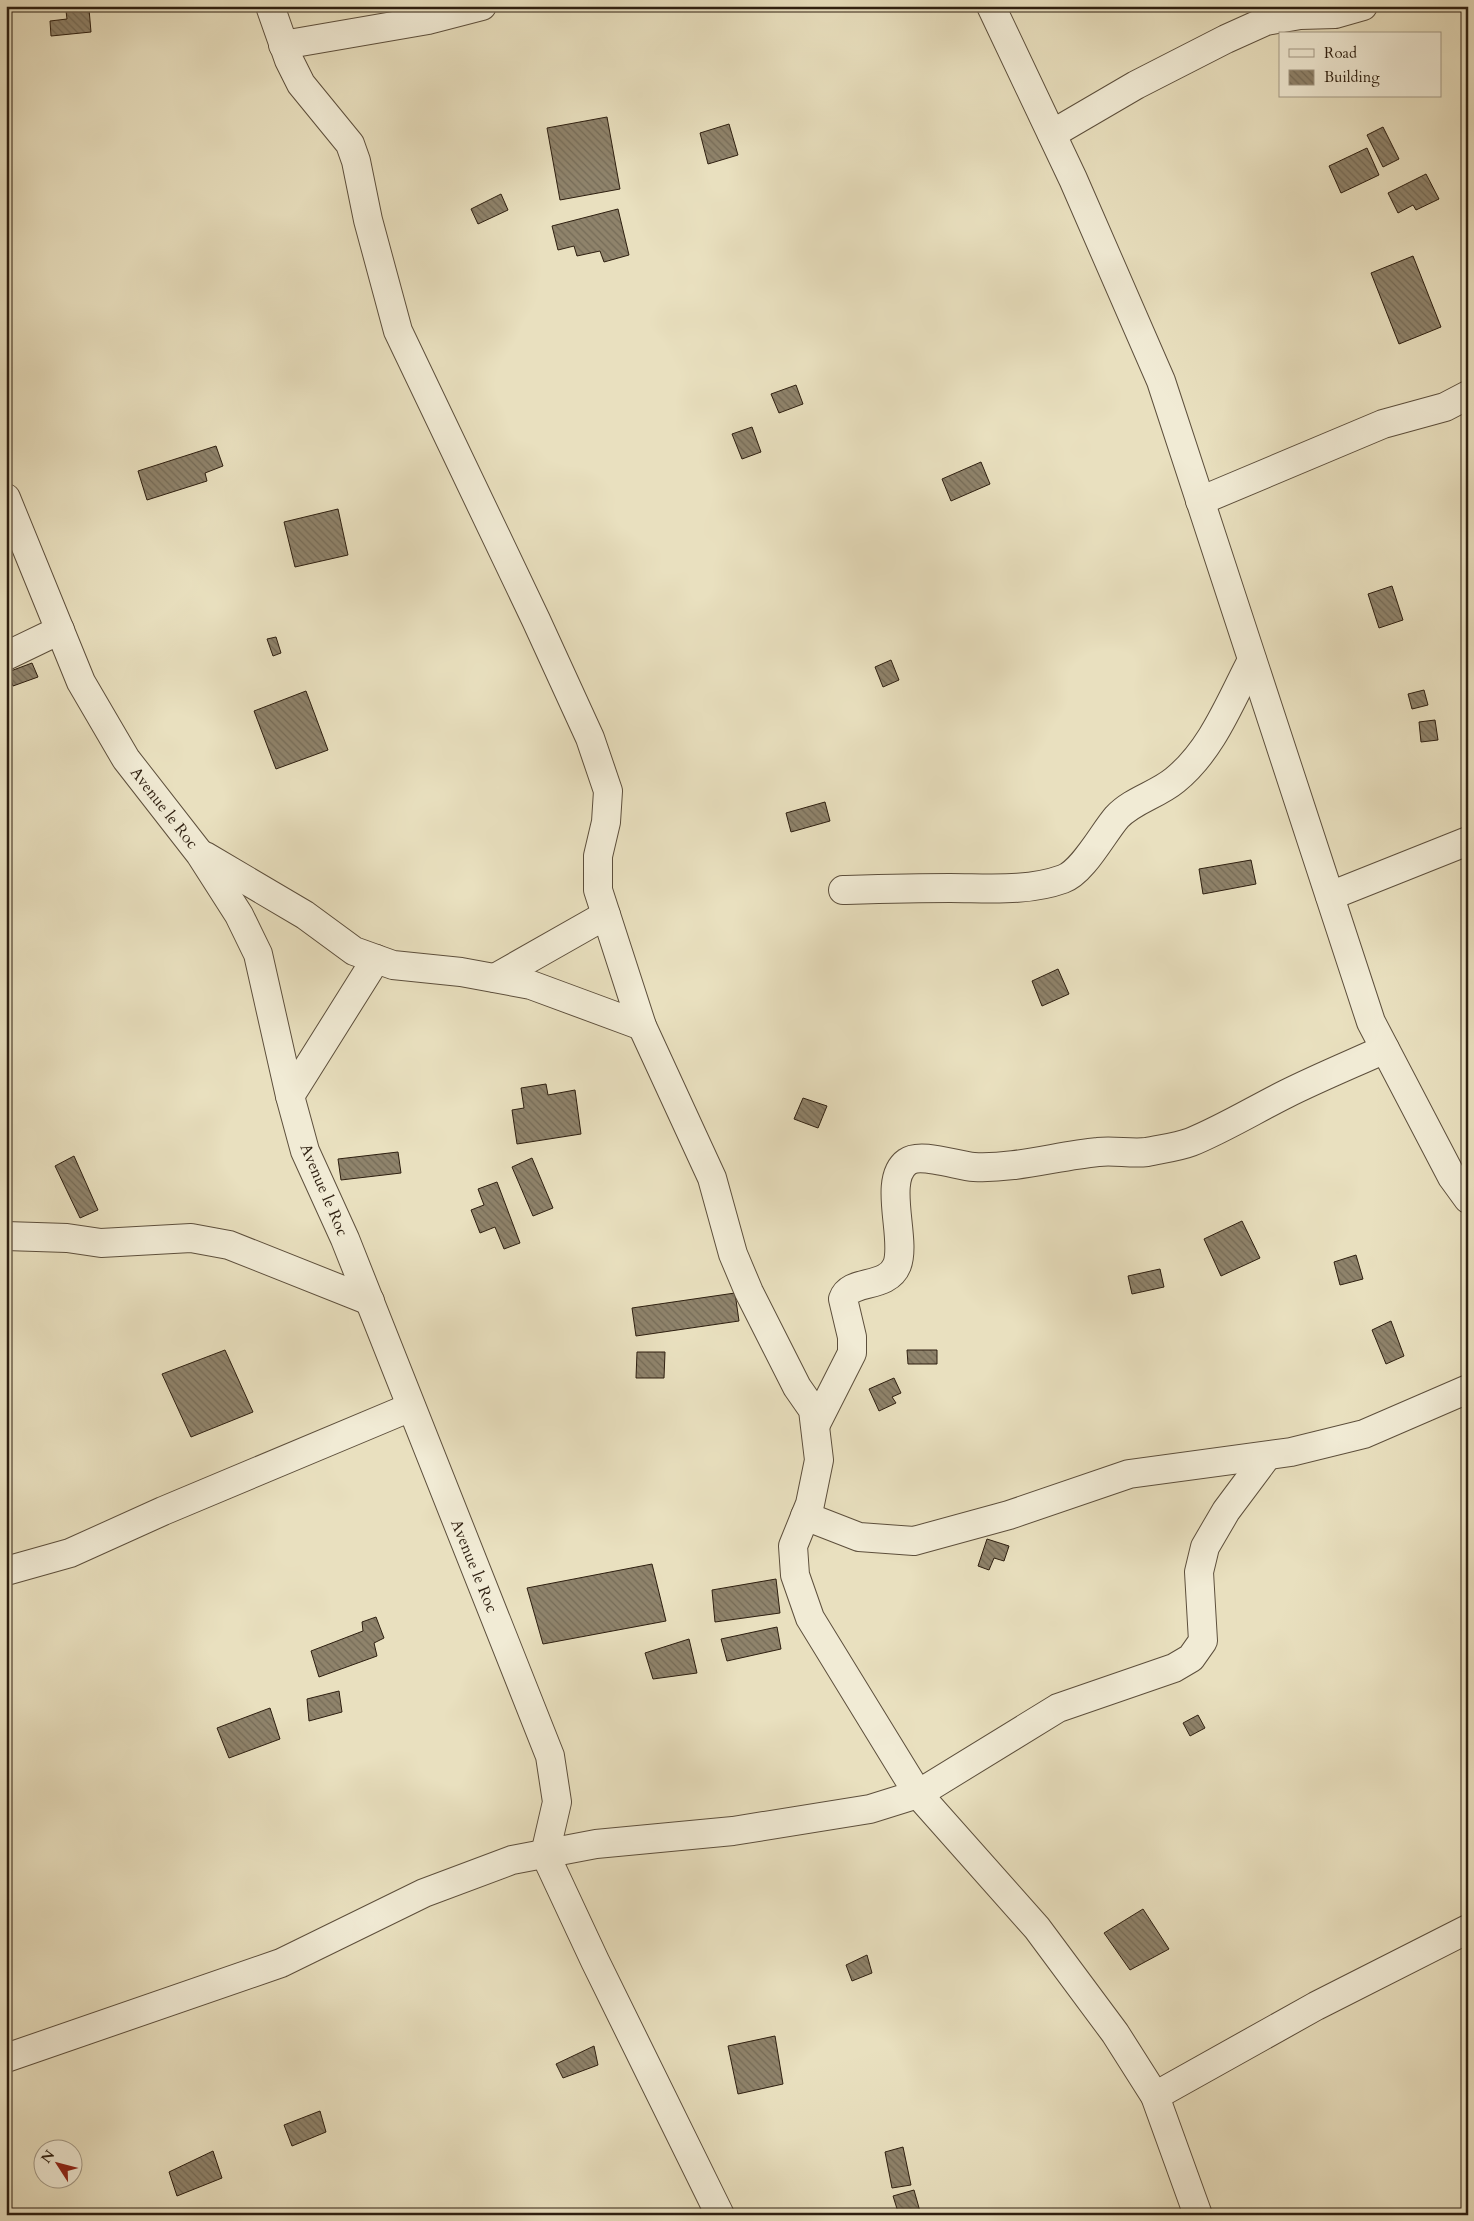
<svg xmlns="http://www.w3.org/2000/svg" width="1474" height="2221" viewBox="0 0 1474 2221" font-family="Cardo,serif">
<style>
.building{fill:url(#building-back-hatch);stroke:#2e1f10}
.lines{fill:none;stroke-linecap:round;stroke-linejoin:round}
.street-casing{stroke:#5d4f3c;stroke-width:30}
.street{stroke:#f1ebd5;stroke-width:28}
.labels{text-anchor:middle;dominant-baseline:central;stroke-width:4.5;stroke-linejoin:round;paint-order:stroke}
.street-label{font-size:16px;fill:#2e1f10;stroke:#f1ebd5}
</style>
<defs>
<pattern id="building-back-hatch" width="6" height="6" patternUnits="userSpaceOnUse" patternTransform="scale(1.25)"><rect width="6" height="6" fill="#8f836b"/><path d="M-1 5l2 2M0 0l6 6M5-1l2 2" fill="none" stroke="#756b57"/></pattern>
</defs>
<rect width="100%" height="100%" fill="#e9e0bf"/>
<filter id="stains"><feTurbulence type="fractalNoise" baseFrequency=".004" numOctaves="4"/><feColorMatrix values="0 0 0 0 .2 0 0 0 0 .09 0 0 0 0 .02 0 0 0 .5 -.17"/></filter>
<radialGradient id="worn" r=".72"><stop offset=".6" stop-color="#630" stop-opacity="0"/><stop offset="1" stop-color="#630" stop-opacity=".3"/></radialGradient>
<g class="building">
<polygon points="89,9 91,32 51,36 50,21 67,19 66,11"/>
<polygon points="607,117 620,189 560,200 547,128"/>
<polygon points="729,124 738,155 708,164 700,133"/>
<polygon points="1383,127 1399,159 1383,167 1367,135"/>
<polygon points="1367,148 1379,175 1341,193 1329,166"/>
<polygon points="1426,174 1439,199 1416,210 1413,205 1398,213 1388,193"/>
<polygon points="501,194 508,210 478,224 471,209"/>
<polygon points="618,209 629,255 604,262 600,251 577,256 574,246 558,250 552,226"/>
<polygon points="1413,256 1441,327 1399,344 1371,273"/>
<polygon points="796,385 803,404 779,413 771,394"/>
<polygon points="752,427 761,452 742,459 732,434"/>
<polygon points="216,446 223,466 205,473 207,481 147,500 138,471"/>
<polygon points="981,462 990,484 951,501 942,479"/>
<polygon points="338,509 348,555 295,567 284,522"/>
<polygon points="1392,586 1403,620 1379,628 1368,594"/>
<polygon points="276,637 281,653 273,656 267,639"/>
<polygon points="891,660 899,680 883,687 875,667"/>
<polygon points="32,663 38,677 13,686 8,672"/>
<polygon points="1424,690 1428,705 1412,709 1408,694"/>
<polygon points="306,691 328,750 276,769 254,711"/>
<polygon points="1435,720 1438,740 1421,742 1419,722"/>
<polygon points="825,802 830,821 791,832 786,813"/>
<polygon points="1251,860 1256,884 1203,894 1199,869"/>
<polygon points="1058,969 1069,994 1042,1006 1032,981"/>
<polygon points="546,1084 548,1095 575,1090 581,1134 517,1144 512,1110 524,1108 521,1088"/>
<polygon points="803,1098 827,1106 818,1128 794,1119"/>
<polygon points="398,1152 401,1173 341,1180 338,1159"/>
<polygon points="74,1156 98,1210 80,1218 55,1166"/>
<polygon points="532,1158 553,1208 533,1216 512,1167"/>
<polygon points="497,1182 520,1243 504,1249 495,1227 480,1233 471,1210 484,1205 478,1189"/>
<polygon points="1242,1221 1260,1258 1221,1276 1204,1239"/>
<polygon points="1356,1255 1363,1279 1340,1285 1334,1262"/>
<polygon points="1160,1269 1164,1287 1132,1294 1128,1276"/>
<polygon points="735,1293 739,1321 636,1336 632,1308"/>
<polygon points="1391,1321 1404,1356 1386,1364 1372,1330"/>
<polygon points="225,1350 253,1412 191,1437 162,1374"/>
<polygon points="907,1350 937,1350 937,1364 908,1364"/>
<polygon points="637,1352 665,1352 664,1378 636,1378"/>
<polygon points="894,1378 901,1393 892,1397 896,1403 879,1411 869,1389"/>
<polygon points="987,1539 1009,1546 1004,1561 994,1558 989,1570 978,1566"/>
<polygon points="652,1564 666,1621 543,1644 527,1588"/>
<polygon points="776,1579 780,1613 715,1622 712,1590"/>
<polygon points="376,1617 384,1638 374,1643 377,1656 319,1677 311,1651 363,1631 362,1622"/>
<polygon points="777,1627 781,1649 727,1661 721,1639"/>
<polygon points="689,1639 697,1673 653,1679 645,1653"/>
<polygon points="339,1691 342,1712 309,1721 307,1699"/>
<polygon points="270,1708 280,1739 229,1758 217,1728"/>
<polygon points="1198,1715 1205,1728 1190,1736 1183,1723"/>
<polygon points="1143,1909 1169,1949 1130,1970 1104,1933"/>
<polygon points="867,1955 872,1973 852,1981 846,1965"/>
<polygon points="775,2036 783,2084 738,2094 728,2046"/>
<polygon points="594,2046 598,2065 563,2078 556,2064"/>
<polygon points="320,2111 326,2132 292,2146 284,2125"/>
<polygon points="903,2147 911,2185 892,2188 885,2152"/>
<polygon points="213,2151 222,2178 177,2196 169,2172"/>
<polygon points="914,2190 921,2215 899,2215 893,2196"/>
</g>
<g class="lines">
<defs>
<g id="street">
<polyline points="270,6 289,60 301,84 350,144 356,161 368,220 398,331 536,620 590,738 608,791 606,822 598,856 598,890 642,1026 712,1178 733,1254 749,1292 797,1387 813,1410 819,1460 810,1504 793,1546 795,1575 810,1618 918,1794 1037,1928 1115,2033 1155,2096 1198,2215"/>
<polyline points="991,6 1073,179 1161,381 1371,1022 1452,1177 1468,1199"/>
<polyline points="283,45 428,20 482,6"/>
<polyline points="1052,134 1136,85 1226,39 1266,21 1300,15 1335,14 1363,6"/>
<polyline points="6,498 81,682 126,759 200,854 239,915 258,954 290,1096 305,1151 345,1239 550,1756 557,1802 545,1854 595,1961 720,2215"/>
<polyline points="1200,501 1383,424 1445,407 1468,395"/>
<polyline points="6,656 60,630"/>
<polyline points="205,856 305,915 354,951 393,965 461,972 531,985 642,1026"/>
<path d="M843,890C879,889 914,888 950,888C987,888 1027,892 1063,879C1083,872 1103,833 1117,817C1133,800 1157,795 1175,780C1212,750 1230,702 1252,660"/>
<polyline points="1330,896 1468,841"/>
<polyline points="495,978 606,915"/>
<polyline points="290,1096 376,959"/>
<polyline points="6,1236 67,1238 101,1243 191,1238 229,1245 370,1301"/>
<path d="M816,1424L852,1353V1337L843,1299C850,1278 887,1290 897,1265C907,1239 882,1180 907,1162C920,1152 958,1166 974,1167C1015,1169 1057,1156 1098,1152C1114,1150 1131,1154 1147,1152C1161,1149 1178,1147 1191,1142C1223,1129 1254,1110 1286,1094C1318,1078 1352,1064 1385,1049"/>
<polyline points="805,1516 859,1537 914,1541 1009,1515 1129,1474 1291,1452 1364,1434 1468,1389"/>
<polyline points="6,1571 70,1553 163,1511 411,1407"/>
<polyline points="6,2058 281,1963 424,1893 512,1860 596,1844 733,1831 870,1809 918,1794 1058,1708 1174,1668 1191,1658 1203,1641 1199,1572 1205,1547 1226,1511 1267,1456"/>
<polyline points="1155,2096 1316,2006 1468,1929"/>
</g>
</defs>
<use href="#street" class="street-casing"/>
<use href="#street" class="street"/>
</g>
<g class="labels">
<g class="street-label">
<text transform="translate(164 808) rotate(52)">Avenue le Roc</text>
<text transform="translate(324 1190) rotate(67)">Avenue le Roc</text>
<text transform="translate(474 1566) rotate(68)">Avenue le Roc</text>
</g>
</g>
<rect width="1474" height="2221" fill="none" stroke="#e9e0bf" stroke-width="25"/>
<rect x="8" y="8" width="1459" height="2206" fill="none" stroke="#2e1f10" stroke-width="2.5"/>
<rect x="12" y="12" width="1449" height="2196" fill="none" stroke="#2e1f10"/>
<rect x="1279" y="32" width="162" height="65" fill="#f1ebd5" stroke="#a39986"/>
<rect x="1289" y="49" width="25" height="8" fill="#f1ebd5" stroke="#a39986"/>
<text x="1324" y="58" font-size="15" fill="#2e1f10">Road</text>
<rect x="1289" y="70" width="25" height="15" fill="url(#building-back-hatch)" stroke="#a39986"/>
<text x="1324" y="82" font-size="15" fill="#2e1f10">Building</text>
<g transform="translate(58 2164) rotate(306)"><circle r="24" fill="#f1ebd5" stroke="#a39986"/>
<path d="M0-4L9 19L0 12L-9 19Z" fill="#8f2418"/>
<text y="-8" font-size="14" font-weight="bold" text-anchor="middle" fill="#2e1f10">N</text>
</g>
<rect width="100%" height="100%" filter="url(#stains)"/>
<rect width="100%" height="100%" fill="url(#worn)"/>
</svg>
